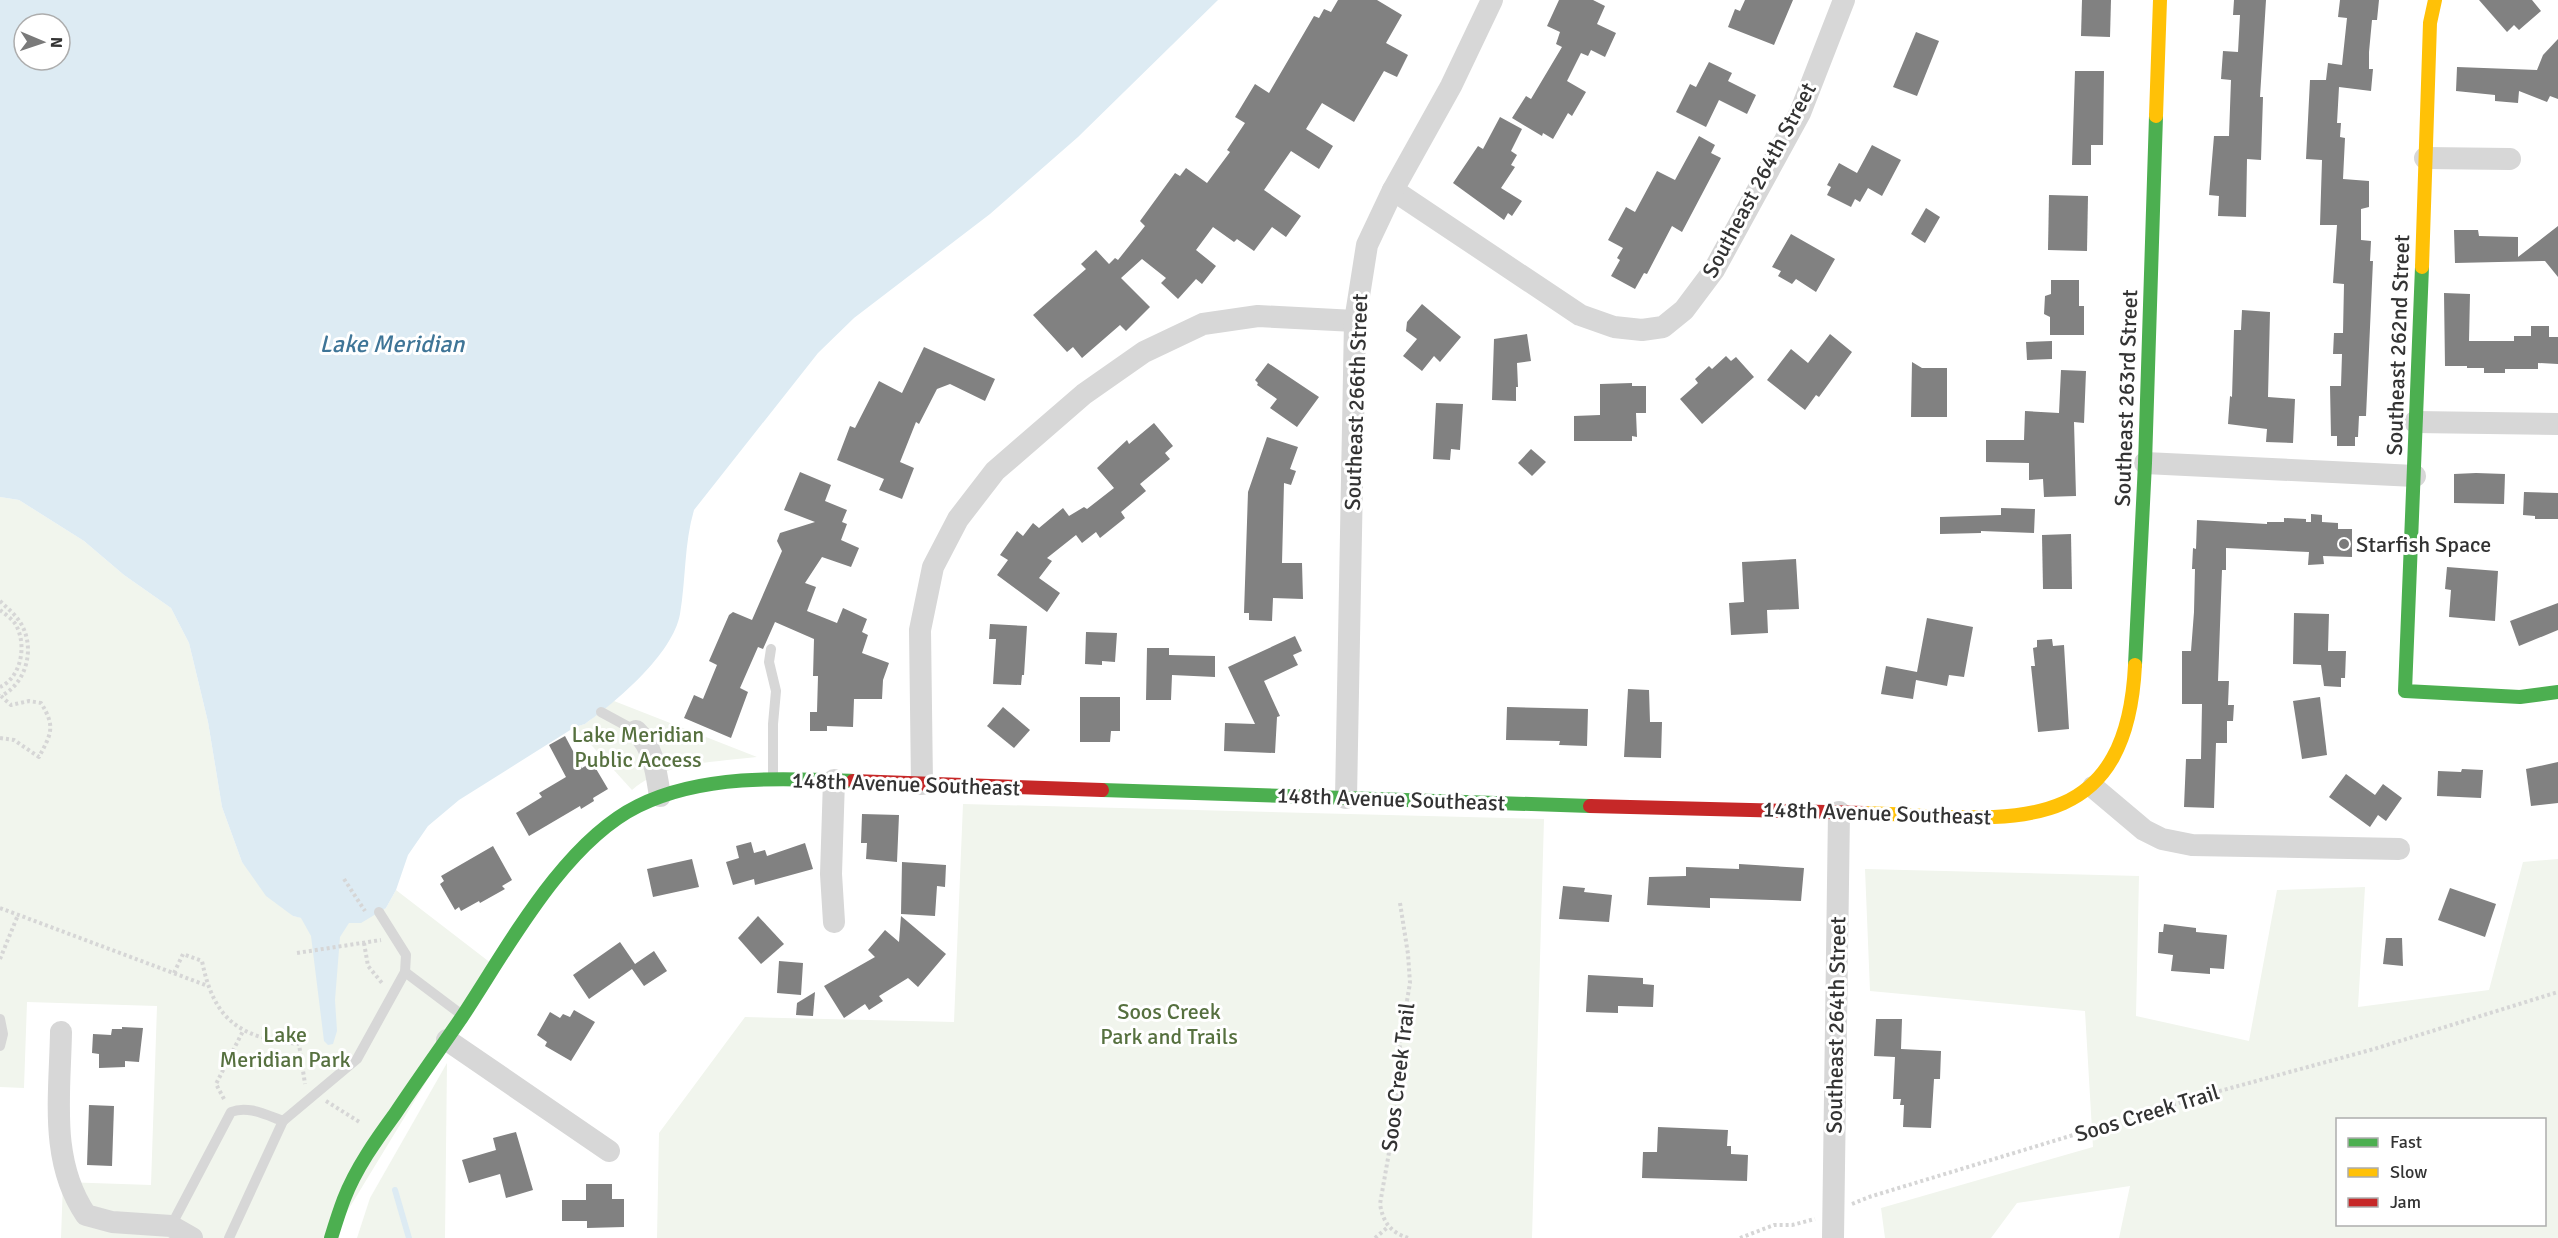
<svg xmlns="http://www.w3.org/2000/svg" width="2558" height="1238" viewBox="0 0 2558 1238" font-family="Signika,sans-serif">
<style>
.green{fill:#f1f5ed;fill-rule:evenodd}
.water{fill:#ddebf3;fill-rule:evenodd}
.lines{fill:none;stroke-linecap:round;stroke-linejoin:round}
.stream{stroke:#ddebf3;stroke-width:6}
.building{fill:#818181}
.path{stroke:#d6d6d6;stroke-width:4;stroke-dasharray:3 3;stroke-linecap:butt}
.lane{stroke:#d7d7d7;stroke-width:10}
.street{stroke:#d7d7d7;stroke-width:22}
.fast{stroke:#4caf50;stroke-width:14}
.slow{stroke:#ffc107;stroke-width:14}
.jam{stroke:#c62828;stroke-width:14}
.poi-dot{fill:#7a7a7a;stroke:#fff;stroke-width:2}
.labels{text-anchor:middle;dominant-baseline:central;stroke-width:6;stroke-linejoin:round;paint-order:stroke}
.street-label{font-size:22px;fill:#333;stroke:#fff}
.poi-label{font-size:22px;fill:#333;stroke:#fff;text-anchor:start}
.park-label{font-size:22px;fill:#56703f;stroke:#fff}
.water-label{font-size:24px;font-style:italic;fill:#3f7597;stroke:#fff}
</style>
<rect width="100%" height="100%" fill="#fff"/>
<g class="green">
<polygon points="0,497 19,500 84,541 124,575 171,608 189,643 208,722 222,807 242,862 293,916 330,924 386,908 396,890 496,967 331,1238 61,1238 63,1182 151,1185 157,1006 27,1002 24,1088 0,1087"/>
<path d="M614,701L757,757C716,762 664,762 632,790L575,727L585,724Z"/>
<polygon points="963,804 1544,819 1532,1238 657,1238 659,1133 745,1017 954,1022"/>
<path d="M2558,859V1238H2119L2130,1186L2017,1203L1991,1238H1885L1881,1208L2093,1147L2085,1011L1870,991L1865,869L2139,876L2136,1016L2249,1041L2277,890L2365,887L2358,1007L2489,990L2523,862ZM2338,1120H2544V1224H2338Z"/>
<polygon points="447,1063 445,1238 357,1238 370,1198"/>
</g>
<path class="water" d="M0,0H1218L1078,137L990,214L854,318L818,353L694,510C684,544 686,579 680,614C673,654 616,702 585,724L575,727L459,800L428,826L408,855L396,890L386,908L361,923H349L340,937L335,1000L337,1031L333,1044L328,1045L324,1041L311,936L301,918L293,916L266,896L242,862L222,807L208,722L189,643L171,608L124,575L84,541L19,500L0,497ZM24,24H60V60H24Z"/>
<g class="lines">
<polyline class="stream" points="395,1190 409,1238"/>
</g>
<g class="building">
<polygon points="1338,0 1377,0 1402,15 1386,43 1408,55 1397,77 1384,71 1354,122 1322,103 1306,129 1333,146 1319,169 1291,151 1264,190 1301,216 1286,237 1272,227 1254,251 1237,239 1234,242 1213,227 1196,250 1216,266 1202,284 1196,279 1178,299 1161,283 1166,278 1142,259 1121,278 1150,307 1126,331 1120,325 1082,358 1073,347 1067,352 1033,315 1086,269 1081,264 1096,250 1109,264 1115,258 1118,260 1145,226 1140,221 1175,173 1180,176 1186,168 1207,183 1230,152 1227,150 1245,123 1235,117 1255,84 1269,93 1314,16 1319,18 1324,9 1331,12"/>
<polygon points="1559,0 1593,0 1605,6 1597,24 1616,33 1605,57 1591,50 1588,56 1581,53 1567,81 1586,92 1572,116 1568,113 1553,139 1543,133 1542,136 1512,118 1526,96 1531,99 1562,47 1556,44 1560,32 1547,26"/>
<polygon points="1745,0 1793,0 1774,45 1728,27 1735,9 1740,11"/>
<polygon points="2082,0 2111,0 2110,37 2081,36"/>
<polygon points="2234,0 2266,0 2260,97 2263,97 2261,160 2247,159 2246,217 2218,216 2219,196 2209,195 2214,136 2229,136 2231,80 2221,79 2223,51 2238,52 2240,15 2233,15"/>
<polygon points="2340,0 2379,0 2377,20 2372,20 2369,52 2369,69 2373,69 2371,91 2339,87 2337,123 2341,123 2340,137 2345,138 2343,179 2369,181 2369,207 2361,209 2361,240 2371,241 2370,261 2373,261 2366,416 2359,416 2358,437 2355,437 2355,446 2337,446 2337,436 2331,436 2330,386 2341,386 2342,354 2333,354 2334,333 2343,333 2344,284 2333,283 2337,225 2320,225 2322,160 2306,159 2310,80 2326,80 2328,63 2342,65 2347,18 2338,17"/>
<polygon points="2479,0 2532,0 2541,11 2519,30 2514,25 2507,32"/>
<polygon points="1916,32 1939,41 1917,96 1893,87"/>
<polygon points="2558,39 2558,99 2550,96 2547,102 2519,91 2518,103 2495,101 2495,95 2456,91 2457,67 2537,70 2543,55"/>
<polygon points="1709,62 1732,73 1728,81 1756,95 1747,114 1719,100 1706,127 1676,112 1690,84 1696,87"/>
<polygon points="2075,71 2104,71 2103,145 2091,145 2091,165 2072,165"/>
<polygon points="1500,117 1522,129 1511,151 1517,155 1511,165 1515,167 1501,188 1522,201 1512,216 1508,213 1504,220 1453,183 1478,146 1483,149"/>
<polygon points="1699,136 1715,145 1711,153 1721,158 1682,232 1672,226 1647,274 1644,273 1635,289 1611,276 1620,260 1617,258 1623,248 1608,240 1626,207 1635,212 1657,171 1675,180"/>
<polygon points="1872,145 1901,160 1882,196 1868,188 1860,202 1855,199 1851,207 1827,195 1831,187 1827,185 1839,163 1857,173"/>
<polygon points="2049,195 2088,196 2087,251 2048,250"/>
<polygon points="1926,208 1940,217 1925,243 1911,234"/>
<polygon points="2558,226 2558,277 2545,261 2455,263 2454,230 2478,230 2479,236 2518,237 2518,257"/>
<polygon points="1791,234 1835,259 1816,292 1796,279 1792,284 1778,276 1781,271 1772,267"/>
<polygon points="2051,280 2079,280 2079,306 2084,306 2084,335 2050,335 2050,317 2044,314 2045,296 2051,294"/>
<polygon points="2444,293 2470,294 2469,341 2514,341 2514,336 2531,336 2531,326 2549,326 2549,337 2558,337 2558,364 2538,363 2538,369 2505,369 2505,373 2484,373 2484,368 2467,368 2467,366 2445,366"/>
<polygon points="1422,304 1461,337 1440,362 1434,356 1422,371 1403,356 1417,339 1406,331 1407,322"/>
<polygon points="2242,310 2270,312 2268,397 2295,399 2293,443 2266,442 2267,429 2228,424 2230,396 2232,397 2234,330 2241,330"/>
<polygon points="1527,334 1531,361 1517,363 1518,387 1516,387 1516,401 1492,400 1494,339"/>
<polygon points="1830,334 1852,352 1819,397 1816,395 1805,410 1767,380 1791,349 1808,363"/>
<polygon points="2052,341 2052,359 2027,360 2026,342"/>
<polygon points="924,347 995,379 985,401 950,384 937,389 919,424 916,422 900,462 914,468 902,499 879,490 884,479 837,460 850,426 855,428 879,381 902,393"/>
<polygon points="1726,356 1731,361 1736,357 1754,377 1702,424 1680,399 1698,383 1695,379 1709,366 1712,369"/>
<polygon points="1912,362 1922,368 1947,368 1947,417 1911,417"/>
<polygon points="1268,363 1319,397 1297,427 1270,408 1277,399 1257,385 1258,383 1255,380"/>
<polygon points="2061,370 2086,371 2084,423 2074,422 2076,496 2044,497 2043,479 2029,480 2029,463 1986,462 1986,440 2024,440 2025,411 2059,413"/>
<polygon points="1632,383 1632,386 1646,386 1646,413 1636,413 1637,437 1632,436 1632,441 1574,441 1574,416 1600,415 1600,384"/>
<polygon points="1436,403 1463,404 1460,450 1451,449 1450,460 1433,459"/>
<polygon points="1154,423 1173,446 1165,453 1170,459 1140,484 1146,491 1121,512 1125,518 1100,538 1096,532 1082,543 1076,535 1047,558 1052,561 1039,578 1060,593 1047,612 997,575 1008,560 1000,555 1017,531 1023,536 1033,523 1039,528 1063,508 1069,516 1084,507 1087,509 1114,488 1097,468 1127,440 1129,444"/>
<polygon points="1267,437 1298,447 1290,469 1296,471 1291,485 1284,483 1282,563 1302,563 1303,599 1273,598 1272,621 1249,620 1249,613 1244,613 1248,492"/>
<polygon points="1531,449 1546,462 1532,476 1518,463"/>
<polygon points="800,472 831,485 825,501 847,510 842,522 847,524 841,540 859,548 851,567 822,557 805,583 816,587 807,611 837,623 843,608 867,619 862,632 868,635 862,653 889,663 883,680 882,699 854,699 853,727 827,726 827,731 810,731 810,712 817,712 818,676 813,676 814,639 775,622 763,649 758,647 740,688 748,692 731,738 684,718 694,695 703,699 717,665 709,661 729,615 733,612 752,620 782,551 777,541 780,533 815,522 784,510"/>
<polygon points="2476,473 2505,474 2504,504 2454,503 2454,474"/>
<polygon points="2524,492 2558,493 2558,519 2535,519 2535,516 2523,515"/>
<polygon points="2001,508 2035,509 2034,533 1981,531 1981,533 1940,534 1940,517 2001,515"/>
<polygon points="2311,514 2322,515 2322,522 2338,523 2338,529 2352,529 2352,557 2323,556 2324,564 2308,565 2309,552 2226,548 2226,570 2222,570 2218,681 2229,681 2228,705 2234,705 2233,721 2227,721 2227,743 2216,743 2214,808 2184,807 2186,759 2201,759 2202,704 2182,704 2182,651 2191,651 2194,612 2195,569 2192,569 2193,548 2196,549 2197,520 2267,524 2267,522 2284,522 2284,518 2306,519 2306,522 2311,522"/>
<polygon points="2071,534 2072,589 2043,589 2042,535"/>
<polygon points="1796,559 1799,609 1767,610 1768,633 1731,635 1729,603 1744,602 1742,562"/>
<polygon points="2447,567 2498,571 2495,621 2449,617 2451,590 2445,589"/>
<polygon points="2558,603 2558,630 2519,646 2510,621"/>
<polygon points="2294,613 2329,614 2328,651 2346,651 2345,678 2341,678 2341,687 2324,686 2321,665 2293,664"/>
<polygon points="1927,618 1973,627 1964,677 1949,675 1947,686 1916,680 1913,699 1881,694 1886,666 1917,672"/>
<polygon points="990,624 1027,626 1024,675 1022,675 1021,685 993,684 996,639 989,639"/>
<polygon points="1086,632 1117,633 1115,662 1102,661 1102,665 1085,664"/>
<polygon points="1295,636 1302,651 1293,655 1298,665 1264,681 1280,716 1277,717 1275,753 1224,751 1225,723 1255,724 1228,667"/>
<polygon points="2052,639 2053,646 2064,645 2069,729 2038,732 2031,666 2035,666 2033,648 2037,647 2037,640"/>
<polygon points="1147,648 1169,648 1169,655 1215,656 1215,677 1172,675 1171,700 1146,700"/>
<polygon points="1628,689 1649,690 1650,722 1662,722 1661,758 1624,757"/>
<polygon points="1080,697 1120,697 1120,731 1111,731 1110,742 1080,742"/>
<polygon points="2320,697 2327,755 2302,759 2293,701"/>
<polygon points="1003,707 1030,730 1014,748 987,726"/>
<polygon points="1507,707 1588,709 1587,746 1559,745 1560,741 1506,740"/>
<polygon points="565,736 582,768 592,762 608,789 593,798 594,801 581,809 580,806 529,836 516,813 542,797 539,793 566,777 549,745"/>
<polygon points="2558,762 2558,803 2531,806 2526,769"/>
<polygon points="2462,769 2483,770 2481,798 2437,796 2438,771 2461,772"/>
<polygon points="2346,774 2375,795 2383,784 2402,798 2386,821 2378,815 2370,827 2329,797"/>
<polygon points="862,814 899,815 897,862 866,859 867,843 861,843"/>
<polygon points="751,842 754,853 765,850 767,856 805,843 813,869 755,885 754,879 733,885 726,862 739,858 736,846"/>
<polygon points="493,846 512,880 502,886 505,889 480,903 479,901 461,911 459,907 455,910 440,884 444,881 441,876"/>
<polygon points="692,859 699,887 653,897 647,869"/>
<polygon points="902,862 946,865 945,887 937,886 935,916 901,914"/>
<polygon points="1739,864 1804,868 1801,901 1710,898 1710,908 1647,905 1649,877 1686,876 1686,867 1739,869"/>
<polygon points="1563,886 1585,888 1584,892 1612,895 1609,922 1559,919"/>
<polygon points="2450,888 2496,904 2485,937 2438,920"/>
<polygon points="758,916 784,944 761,964 738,938"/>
<polygon points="901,916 946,954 918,987 908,978 879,996 883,1001 869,1010 865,1004 844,1018 824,986 875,957 868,950 885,930 899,942"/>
<polygon points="2164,924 2196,928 2196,932 2227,935 2224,969 2210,968 2210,974 2171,971 2173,955 2158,953 2159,932 2163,932"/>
<polygon points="2386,938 2402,938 2403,966 2383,964"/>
<polygon points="620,942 635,964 654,951 667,971 644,986 632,969 589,999 573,975"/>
<polygon points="779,961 803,963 801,995 777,993"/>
<polygon points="1588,975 1643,978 1643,984 1654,985 1653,1007 1618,1006 1618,1013 1586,1012"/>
<polygon points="815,992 813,1016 796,1015 797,1003"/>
<polygon points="574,1010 595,1022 571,1061 545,1046 547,1042 537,1035 550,1012 560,1018 563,1014 570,1017"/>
<polygon points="1876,1019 1902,1019 1901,1049 1941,1051 1940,1079 1934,1079 1931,1128 1903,1127 1904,1105 1900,1105 1901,1099 1893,1099 1895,1057 1874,1056"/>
<polygon points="122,1027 143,1028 139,1062 125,1061 125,1067 99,1068 99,1054 92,1053 93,1034 111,1035 112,1029 122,1029"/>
<polygon points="89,1105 114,1106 112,1166 87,1165"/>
<polygon points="1658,1127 1728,1130 1727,1146 1731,1146 1731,1154 1748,1155 1747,1181 1642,1178 1643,1152 1657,1152"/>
<polygon points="516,1132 533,1190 506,1198 500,1174 469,1183 462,1160 496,1150 493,1138"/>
<polygon points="586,1184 612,1184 612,1199 624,1199 624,1227 587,1228 587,1221 562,1221 562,1200 586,1200"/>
</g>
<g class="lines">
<g class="path">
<path d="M0,601C7,608 15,614 20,622C36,647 27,683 1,696"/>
<path d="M0,610C6,615 14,620 17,627C27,648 20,678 0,687"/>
<path d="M0,738L14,740L39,757C51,734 56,727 41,703L29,701L11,705L1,696"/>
<polyline points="344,879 365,911"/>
<path d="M1400,903L1408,954L1410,983L1400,1042L1397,1107L1380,1204C1383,1222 1390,1232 1408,1238"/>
<polyline points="0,908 208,986"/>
<polyline points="364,943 368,966 382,983"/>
<polyline points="297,953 381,940"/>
<polyline points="0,959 18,915"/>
<path d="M174,973L183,954L202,961C214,1021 240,1038 299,1044L305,1084"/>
<polyline points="224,1099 216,1084 243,1031"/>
<polyline points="326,1101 361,1123"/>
<polyline points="1852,1204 1869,1197 2205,1095 2374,1049 2558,992"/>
<polyline points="1375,1238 1388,1227"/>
<polyline points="1740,1238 1774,1225 1792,1225 1815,1219"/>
</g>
<g class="lane">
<polyline points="771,649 769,662 776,691 773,724 773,777"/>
<polyline points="601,712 636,731"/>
<polyline points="405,972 462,1015"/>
<polyline points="0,1019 3,1034 0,1046"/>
<polyline points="283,1121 357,1059 405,972 406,955 379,912"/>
<path d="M171,1226L231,1112C248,1105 266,1115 283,1121L229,1238"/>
</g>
<g class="street">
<polyline points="2425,158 2510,159"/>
<polyline points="1393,190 1580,315 1614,327 1642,330 1663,327 1684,310 1714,270 1800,113 1844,0"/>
<polyline points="2415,422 2558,424"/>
<polyline points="2145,463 2415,476"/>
<path d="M636,731C654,748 656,772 660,796"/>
<polyline points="922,784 920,630 933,567 958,519 995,471 1084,394 1144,352 1203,324 1258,316 1355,321"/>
<polyline points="2093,787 2144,830 2162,839 2192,845 2399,849"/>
<polyline points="1346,798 1355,321 1367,245 1393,190 1451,86 1492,0"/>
<polyline points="834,922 831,874 834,780"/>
<path d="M61,1032C60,1095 49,1161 86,1215L112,1222L171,1226L192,1238"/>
<polyline points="447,1040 609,1151"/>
<polyline points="1833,1238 1839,812"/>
</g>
<g class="fast">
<polyline points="2422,267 2405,691 2520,697 2558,692"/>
<polyline points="2135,665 2145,463 2156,116"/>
<polyline points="1102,790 1590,806"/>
<path d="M331,1238C335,1225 339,1212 344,1199C356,1168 376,1140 395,1114C417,1081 440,1049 462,1017C507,949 563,843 638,806C702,774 783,778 853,781"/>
</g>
<g class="slow">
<polyline points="2156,116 2160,0"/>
<polyline points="2422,267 2430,23 2435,0"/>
<path d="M1864,813C1999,817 2126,848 2135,665"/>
</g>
<g class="jam">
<polyline points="853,781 1102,790"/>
<polyline points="1590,806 1864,813"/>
</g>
</g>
<circle class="poi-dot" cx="2344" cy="544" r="6"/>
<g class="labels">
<g class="street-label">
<text transform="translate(1759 180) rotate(-62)">Southeast 264th Street</text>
<text transform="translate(2398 345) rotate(-88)">Southeast 262nd Street</text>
<text transform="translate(2126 398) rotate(-88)">Southeast 263rd Street</text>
<text transform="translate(1356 402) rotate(-88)">Southeast 266th Street</text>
<text transform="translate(906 784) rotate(2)">148th Avenue Southeast</text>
<text transform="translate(1391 799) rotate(2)">148th Avenue Southeast</text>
<text transform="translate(1877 813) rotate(2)">148th Avenue Southeast</text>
<text transform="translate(1836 1025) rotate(-89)">Southeast 264th Street</text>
<text transform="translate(1398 1077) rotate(-83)">Soos Creek Trail</text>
<text transform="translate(2147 1113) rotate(-17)">Soos Creek Trail</text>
</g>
<g class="poi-label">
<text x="2356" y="544">Starfish Space</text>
</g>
<g class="park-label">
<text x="638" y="734">Lake Meridian<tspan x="638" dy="25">Public Access</tspan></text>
<text x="1169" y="1011">Soos Creek<tspan x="1169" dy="25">Park and Trails</tspan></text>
<text x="285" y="1034">Lake<tspan x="285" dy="25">Meridian Park</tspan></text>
</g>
<g class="water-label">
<text x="392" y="344">Lake Meridian</text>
</g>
</g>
<rect x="2336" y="1118" width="210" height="108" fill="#ffffff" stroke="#adadad" stroke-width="1.5"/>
<rect x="2348" y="1138" width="30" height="9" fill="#4caf50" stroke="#adadad" stroke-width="1.5"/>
<text x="2390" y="1148" font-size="18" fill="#333333">Fast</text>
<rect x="2348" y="1168" width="30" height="9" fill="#ffc107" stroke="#adadad" stroke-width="1.5"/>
<text x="2390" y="1178" font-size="18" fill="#333333">Slow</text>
<rect x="2348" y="1198" width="30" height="9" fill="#c62828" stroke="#adadad" stroke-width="1.5"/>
<text x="2390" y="1208" font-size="18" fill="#333333">Jam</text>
<g transform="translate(42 42) rotate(92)"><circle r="28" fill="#ffffff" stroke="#adadad" stroke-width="1.5"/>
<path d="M0-4.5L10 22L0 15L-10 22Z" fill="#7a7a7a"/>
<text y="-9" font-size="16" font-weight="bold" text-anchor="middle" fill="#333333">N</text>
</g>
</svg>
